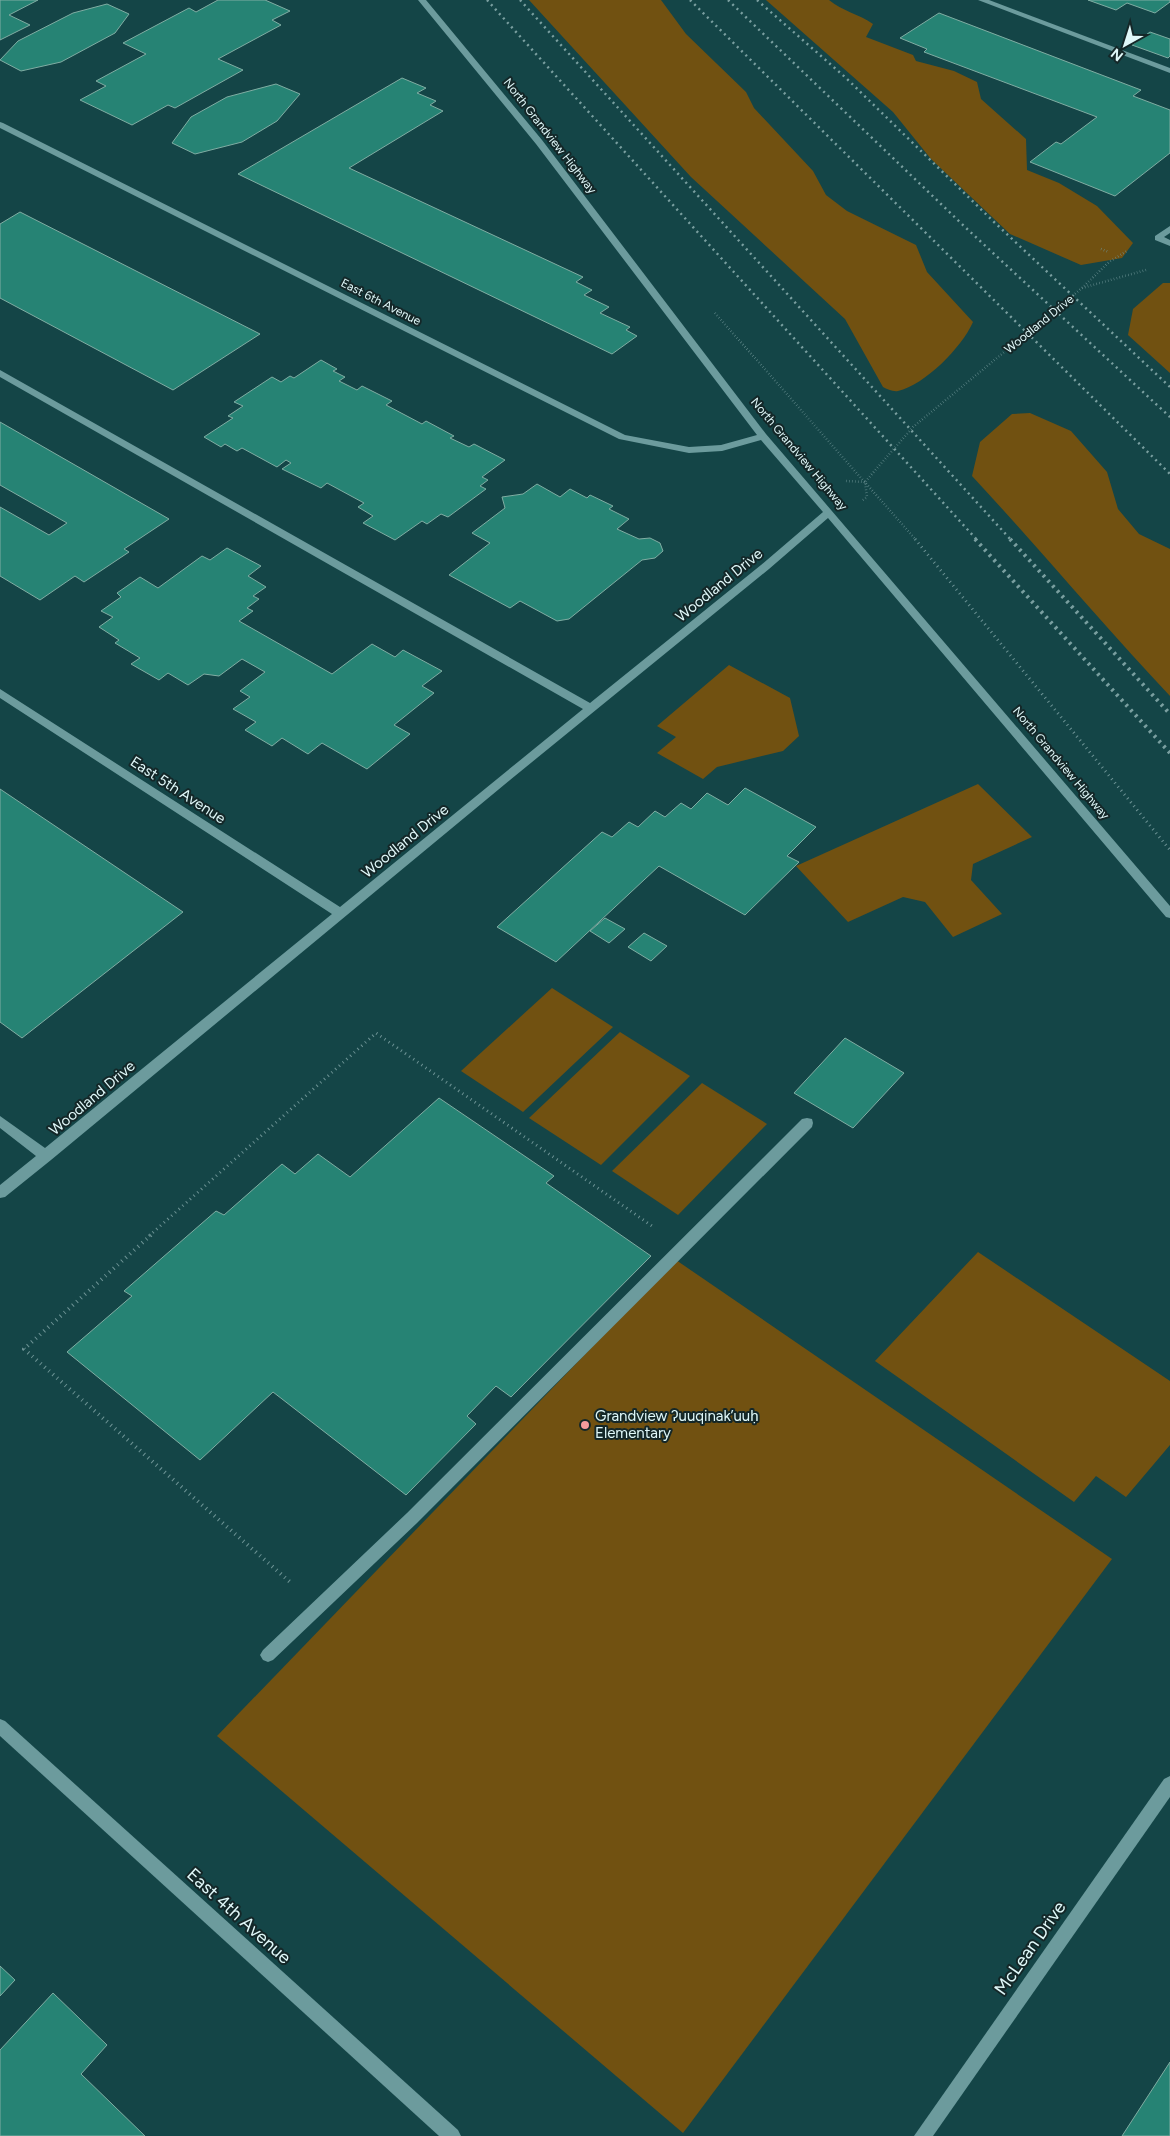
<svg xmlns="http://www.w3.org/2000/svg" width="1170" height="2136" viewBox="0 0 1170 2136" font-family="Figtree,sans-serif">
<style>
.green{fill:#715111}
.building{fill:#268374;stroke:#80ada3}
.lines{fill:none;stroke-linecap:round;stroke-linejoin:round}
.path-far2{stroke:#6d9395;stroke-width:2.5;stroke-dasharray:0.5 2.5;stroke-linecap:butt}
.path-far1{stroke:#6d9395;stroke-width:3;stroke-dasharray:1 4;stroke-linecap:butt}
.path{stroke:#6d9395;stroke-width:4;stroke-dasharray:1 4.5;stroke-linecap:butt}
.minor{fill:#6c9b9d;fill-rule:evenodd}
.rail-far1{stroke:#7a9fa0;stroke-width:2.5;stroke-dasharray:2 4;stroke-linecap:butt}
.rail{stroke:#7a9fa0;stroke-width:4;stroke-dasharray:2.5 4.5;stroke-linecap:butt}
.poi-dot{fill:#f59b9b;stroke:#142728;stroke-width:2}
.labels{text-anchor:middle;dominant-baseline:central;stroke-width:4;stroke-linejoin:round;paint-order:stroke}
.far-street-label{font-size:12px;fill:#e0f8f9;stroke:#142728}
.street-label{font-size:15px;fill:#e0f8f9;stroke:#142728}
.poi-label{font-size:15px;fill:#e0f8f9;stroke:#142728;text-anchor:start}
.near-street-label{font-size:18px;fill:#e0f8f9;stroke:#142728}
</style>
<rect width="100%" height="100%" fill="#144547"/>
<g class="green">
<path d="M529,0H661L686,34L746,92L754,108L813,171L826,195L847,211L916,245L927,272L973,322C962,347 925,385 898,391C893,392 887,389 883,387L845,319L691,177Z"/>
<path d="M766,0H829C842,11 859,14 873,24L866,37L913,55L916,61L954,71L977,82L981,99L1026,139L1027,170L1059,183L1097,206L1133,243L1122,258L1081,265L1010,234L931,159L893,112Z"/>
<polygon points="1163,283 1170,283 1170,373 1128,335 1133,309"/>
<path d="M1030,413L1071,431L1107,472L1118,509L1139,534L1170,549V696C1102,624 1039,548 972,476L980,442L1012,414Z"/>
<polygon points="729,665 790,698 799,736 783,751 717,767 703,779 657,753 676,737 657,726"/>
<polygon points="978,784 1032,837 973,864 971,880 1002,914 953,937 925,902 903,897 848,922 796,866"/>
<polygon points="552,988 613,1027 523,1112 461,1071"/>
<polygon points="620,1032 690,1076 601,1165 529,1118"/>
<polygon points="702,1083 767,1124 678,1215 612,1171"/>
<polygon points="978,1252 1170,1381 1170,1445 1126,1497 1096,1476 1074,1502 875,1361"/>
<polygon points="676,1260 1112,1559 683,2133 217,1736"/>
</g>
<g class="building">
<polygon points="0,0 38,0 9,15 30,25 0,40"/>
<polygon points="218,0 265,0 290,11 272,20 281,25 218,59 243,70 175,108 168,105 132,125 80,100 106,86 96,81 146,54 123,43 189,8 196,12"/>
<polygon points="1088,0 1170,0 1170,2 1155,13 1127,3 1116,10"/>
<polygon points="107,4 129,14 115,33 61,62 21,71 0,60 18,41 73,13"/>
<polygon points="939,13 1141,90 1133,96 1170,110 1170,153 1115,196 1030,162 1056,142 1061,144 1097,117 924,52 927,49 900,38"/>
<polygon points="1150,32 1170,39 1170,56 1168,58 1132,45"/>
<polygon points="402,78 426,88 417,93 436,101 430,105 443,111 349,168 583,277 576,282 592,290 584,295 609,307 600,313 630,327 626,330 637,336 612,354 238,174"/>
<polygon points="276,84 300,94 277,121 242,142 195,154 172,143 191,117 227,97"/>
<polygon points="20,212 260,334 173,390 0,298 0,224"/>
<polygon points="321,360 337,369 333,371 345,377 339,381 357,390 362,386 392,401 386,405 422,424 426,421 454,436 450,438 469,447 474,444 505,460 482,477 488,480 480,486 486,489 448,517 441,514 427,524 422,521 395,540 363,523 373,516 358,507 364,503 327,483 321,488 282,469 291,463 286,460 277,467 242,448 237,451 225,444 221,447 204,437 233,418 228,416 243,406 234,402 272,377 281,382 290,376 294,378"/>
<polygon points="0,422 169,519 124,549 129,552 84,582 75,576 40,600 0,576 0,507 49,535 67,523 0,485"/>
<polygon points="537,484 560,497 570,489 587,498 590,495 613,506 609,509 629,519 617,529 639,539 650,538 660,543 663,551 655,558 642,560 569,619 557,621 520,601 510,608 449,575 490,543 472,533 505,508 502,497 523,494"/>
<polygon points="227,548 261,566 248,576 266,587 253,596 259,599 247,608 253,611 239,621 332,674 372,644 395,657 403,650 442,671 422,686 434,693 394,725 410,734 367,769 322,743 308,754 282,738 272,746 245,730 256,722 233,709 250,697 240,691 265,672 242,659 219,676 204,674 188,685 168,673 159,680 131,664 140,658 115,643 119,640 99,627 113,617 101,611 121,597 117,593 140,577 158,588 202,556 210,560"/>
<polygon points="745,788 816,827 787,856 799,862 745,915 659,866 556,962 497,927 602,832 612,837 629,822 638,827 655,811 665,817 681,803 691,809 707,793 728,805"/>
<polygon points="0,789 183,912 22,1038 0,1022"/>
<polygon points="605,918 625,929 609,943 590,931"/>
<polygon points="644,933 667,946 651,961 628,947"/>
<polygon points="845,1038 904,1073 853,1128 794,1093"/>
<polygon points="439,1098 554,1176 546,1183 651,1256 511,1397 496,1386 467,1416 476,1424 406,1495 273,1392 200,1460 67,1352 132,1296 124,1291 216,1211 224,1215 282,1164 295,1174 318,1154 350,1177"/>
<polygon points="0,1966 15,1980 0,1996"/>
<polygon points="53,1993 107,2045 81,2074 145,2136 0,2136 0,2050"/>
<polygon points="1170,2062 1170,2136 1122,2136"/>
</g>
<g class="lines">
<g class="path-far2">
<polyline points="1101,249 1109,252"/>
<polyline points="1082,288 1146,270"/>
<polyline points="715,313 916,540"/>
<polyline points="846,481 865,482"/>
<polyline points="863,500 867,497 865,482 913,427 1082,288 1109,262 1127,251"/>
</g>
<g class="path-far1">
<polyline points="915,539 1170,850"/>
<polyline points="149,1236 376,1033 652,1226"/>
</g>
<polyline class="path" points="151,1235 24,1349 290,1582"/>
<g class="minor">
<polygon points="418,0 426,0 542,140 766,434 1170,906 1170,918 1166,917 828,518 769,569 510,780 51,1160 5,1197 0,1198 0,1185 36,1156 0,1128 0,1116 45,1148 332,914 0,698 0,689 340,907 583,709 0,377 0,370 590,703 761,565 823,512 761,440 722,451 689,453 619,439 0,128 0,122 3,123 625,435 689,447 721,445 757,435 536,144"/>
<polygon points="978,0 989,0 1170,68 1170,73"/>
<polygon points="1170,226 1170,233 1164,237 1170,240 1170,246 1155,240 1155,236"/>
<polygon points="807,1118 812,1119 813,1123 812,1127 417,1523 273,1660 268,1662 263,1660 260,1655 263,1650 407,1513 802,1119"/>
<polygon points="0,1719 5,1721 458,2130 461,2136 439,2136 0,1736"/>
<polygon points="1170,1776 1170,1797 933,2136 914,2136 1164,1779"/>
</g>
<g class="rail-far1">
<polyline points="487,0 977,540"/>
<polyline points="520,0 1011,540"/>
<polyline points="690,0 1170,474"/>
<polyline points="728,0 965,227 1170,417"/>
<polyline points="757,0 845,77 994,222 1170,387"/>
</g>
<g class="rail">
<polyline points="975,539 1170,753"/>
<polyline points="1010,539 1170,714"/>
</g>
</g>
<circle class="poi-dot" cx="585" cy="1425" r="5"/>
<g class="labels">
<g class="far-street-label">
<text transform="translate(550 136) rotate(52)">North Grandview Highway</text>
<text transform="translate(381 302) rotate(27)">East 6th Avenue</text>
<text transform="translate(1039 324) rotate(-39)">Woodland Drive</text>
<text transform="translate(799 454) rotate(50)">North Grandview Highway</text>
<text transform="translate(1061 763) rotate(50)">North Grandview Highway</text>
</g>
<g class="street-label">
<text transform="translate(719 585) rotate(-39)">Woodland Drive</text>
<text transform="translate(178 790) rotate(33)">East 5th Avenue</text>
<text transform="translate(405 841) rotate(-39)">Woodland Drive</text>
<text transform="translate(92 1098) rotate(-40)">Woodland Drive</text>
</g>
<g class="poi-label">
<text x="595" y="1416">Grandview ʔuuqinak’uuḥ<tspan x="595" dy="17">Elementary</tspan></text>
</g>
<g class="near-street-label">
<text transform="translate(239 1916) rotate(42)">East 4th Avenue</text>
<text transform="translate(1030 1948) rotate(-55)">McLean Drive</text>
</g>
</g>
<g transform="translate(1125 45) rotate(219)" stroke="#142728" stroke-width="4" paint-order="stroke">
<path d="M0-4L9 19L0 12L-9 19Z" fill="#e0f8f9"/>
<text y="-8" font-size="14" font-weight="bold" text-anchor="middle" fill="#e0f8f9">N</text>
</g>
</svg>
